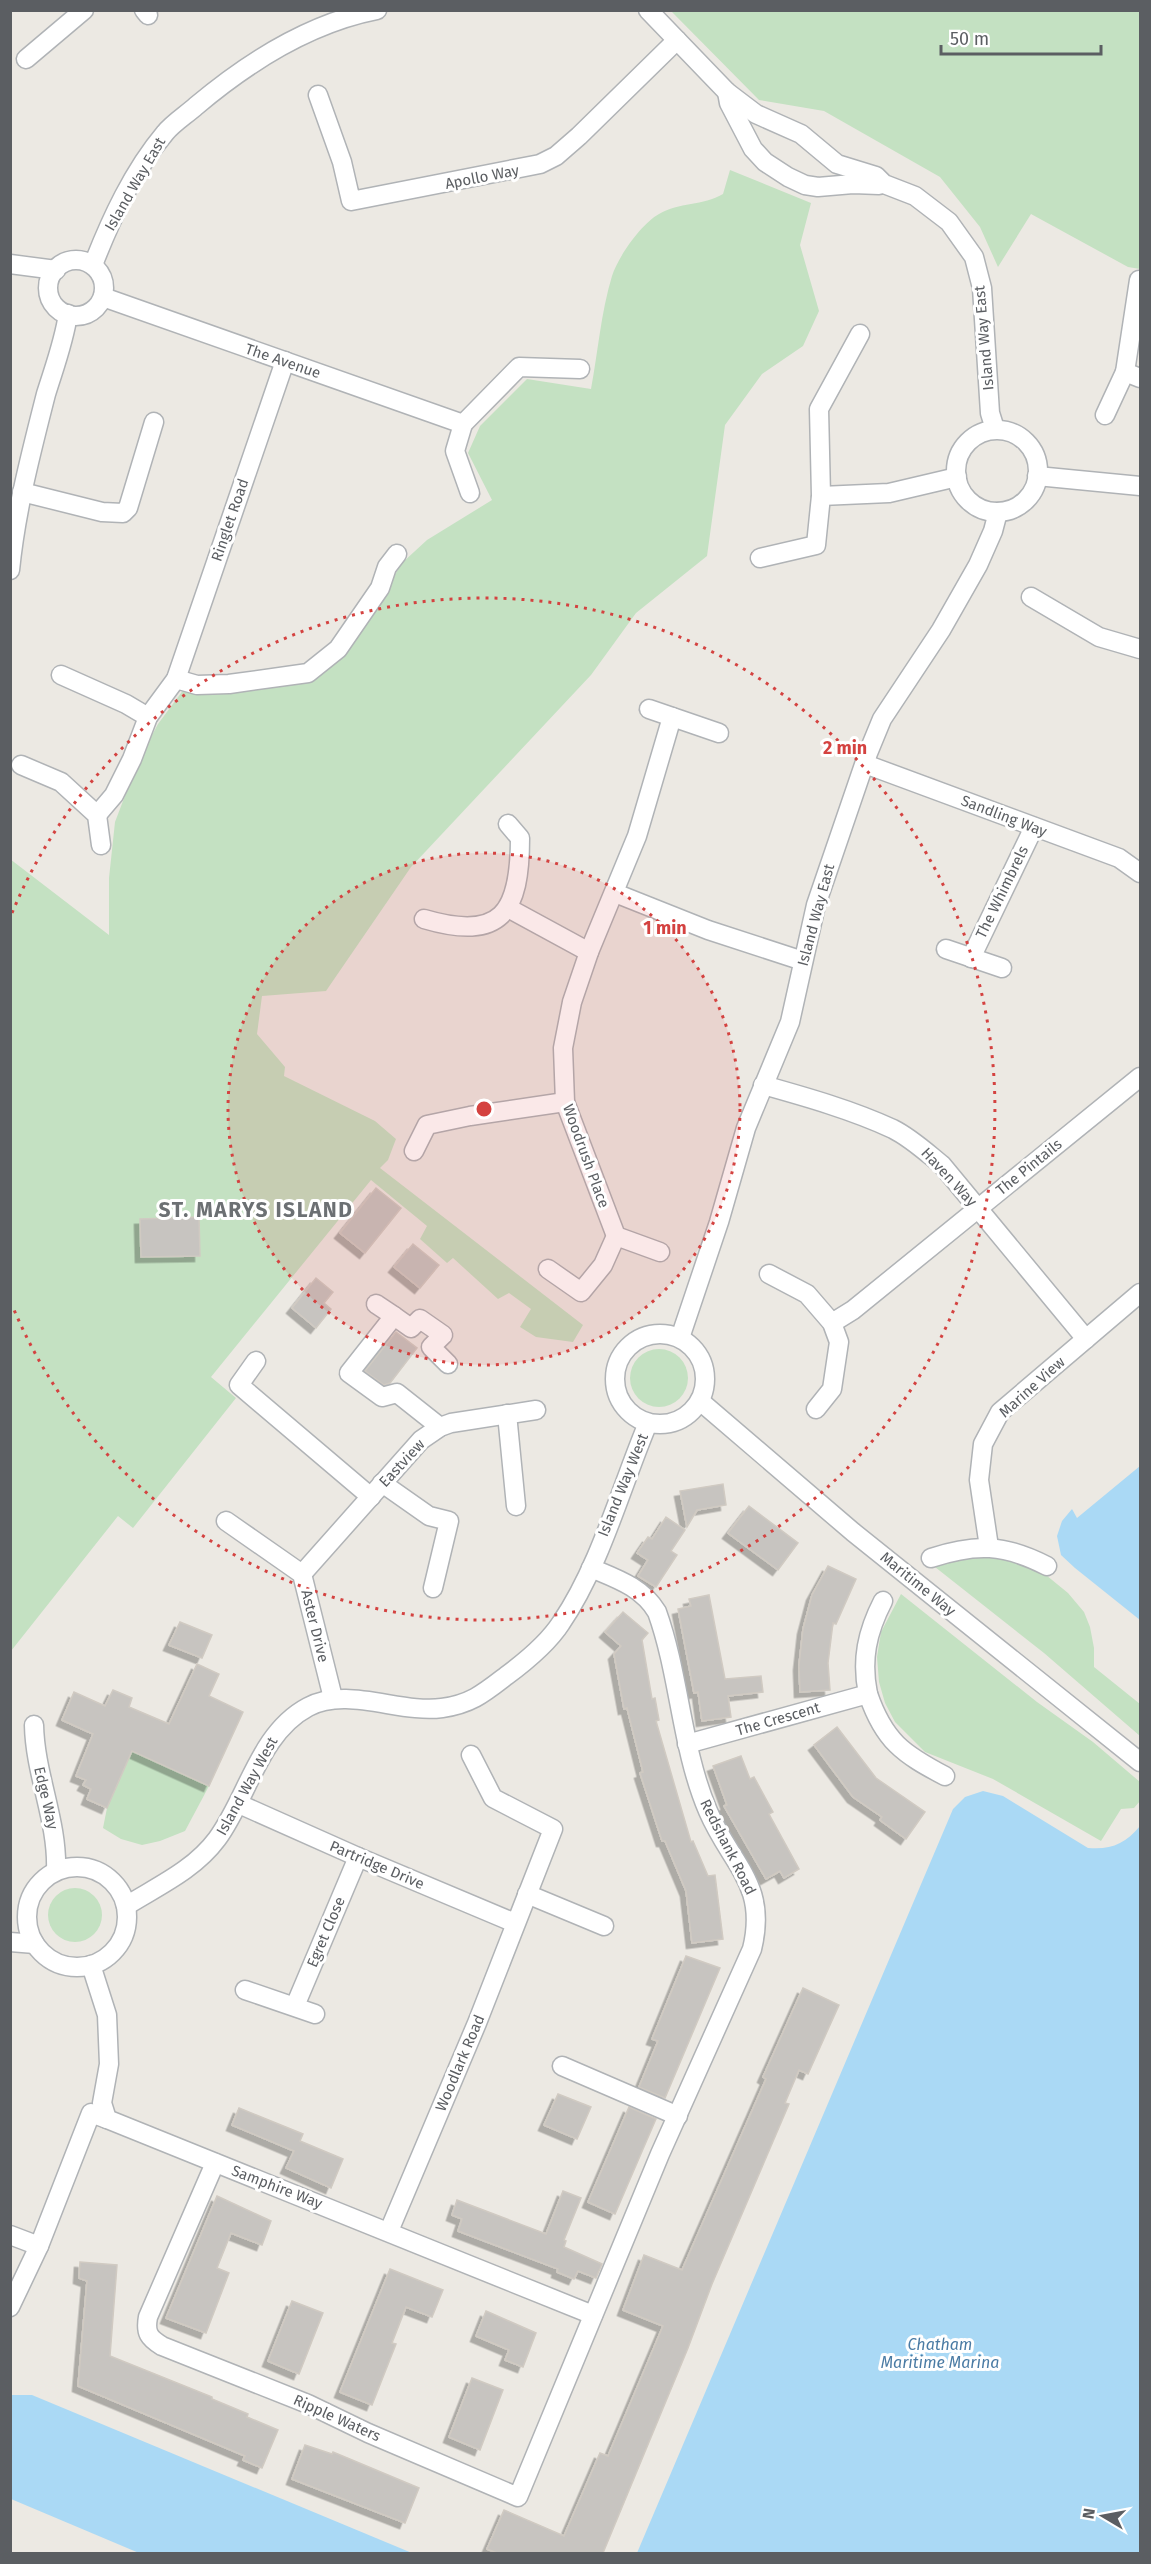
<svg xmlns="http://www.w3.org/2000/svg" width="1151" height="2564" viewBox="0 0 1151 2564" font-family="'Fira Sans',sans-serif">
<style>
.green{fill:#c4e1c2}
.water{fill:#aad9f5}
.building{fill:#c7c4c0;stroke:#d0cac2;stroke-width:1.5;filter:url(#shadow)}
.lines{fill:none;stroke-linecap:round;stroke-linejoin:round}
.minor-casing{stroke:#b0b3b6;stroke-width:21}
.minor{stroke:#fff;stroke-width:18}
.ring{fill:none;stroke:#d44240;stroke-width:3;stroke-dasharray:3 6}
.labels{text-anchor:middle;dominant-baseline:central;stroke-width:6;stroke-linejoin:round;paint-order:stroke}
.street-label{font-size:15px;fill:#5b5e62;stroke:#fff}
.water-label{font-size:16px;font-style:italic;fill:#4a7ba4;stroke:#fff}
.district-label{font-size:21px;font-weight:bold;letter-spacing:1.5px;fill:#6c7073;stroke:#fff}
.centre{fill:#d44240;stroke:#fff;stroke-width:3}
.ring-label{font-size:18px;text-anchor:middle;font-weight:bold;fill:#d44240;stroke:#fff;stroke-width:6;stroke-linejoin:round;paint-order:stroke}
</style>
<defs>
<filter id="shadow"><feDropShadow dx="-5.5" dy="5.5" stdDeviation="0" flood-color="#0004"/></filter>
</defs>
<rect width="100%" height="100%" fill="#ece9e3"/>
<g class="green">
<polygon points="671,11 1140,11 1140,269 1128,267 1031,214 998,267 980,227 940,177 824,111 759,100"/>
<path d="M730,170L811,203L800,245L819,311L803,346L762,374L725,425L707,556L636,613L591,675L411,867L326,991L262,996L257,1034L285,1067L284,1076L375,1121L396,1139L388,1160L380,1168L583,1325L573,1342L536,1337L520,1327L531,1309L509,1293L498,1299L453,1258L447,1263L420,1239L427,1226L371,1180L211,1377L236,1398L133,1528L118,1516L11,1651L10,859L109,935V878L115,822L139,759L158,724L184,689L241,688L312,681L341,656L362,628L402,563L427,540L492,500L468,453L480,426L527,379L591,389C598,352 601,312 612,276C618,257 641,224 659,214C679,202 703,206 723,194Z"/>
<circle cx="659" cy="1378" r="29"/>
<polygon points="992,1553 1030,1562 1068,1593 1084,1612 1090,1627 1094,1648 1094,1667 1140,1704 1140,1736 1044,1653 935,1567 954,1557"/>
<polygon points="901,1594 1037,1702 1093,1742 1140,1782 1140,1801 1134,1808 1121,1809 1101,1841 993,1779 925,1752 895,1722 885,1703 879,1682 877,1657 881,1632"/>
<polygon points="132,1750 209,1786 185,1831 160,1841 142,1845 121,1839 103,1828 107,1808"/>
<circle cx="75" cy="1915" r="27"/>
</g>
<g class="water">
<polygon points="1140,1466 1140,1620 1075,1568 1061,1555 1057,1536 1062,1521 1072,1509 1077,1518"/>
<path d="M983,1791L1003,1796L1088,1848C1111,1850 1125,1844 1140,1826V2553H637L953,1809L965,1797Z"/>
<polygon points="11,2395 32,2395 412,2553 139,2553 11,2499"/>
</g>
<g class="building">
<polygon points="376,1188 401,1208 365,1253 340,1233"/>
<polygon points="199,1217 200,1256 141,1257 140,1219"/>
<polygon points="413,1244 439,1265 420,1288 394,1267"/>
<polygon points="316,1278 333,1292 324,1303 331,1309 316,1328 292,1308"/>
<polygon points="396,1332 417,1348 390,1383 384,1385 365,1371"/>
<polygon points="723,1484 726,1505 697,1510 687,1527 680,1491"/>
<polygon points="749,1506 798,1543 778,1570 728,1533"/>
<polygon points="666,1517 685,1530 671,1551 677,1555 656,1587 638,1576 648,1560 637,1553 648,1537 652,1539"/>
<polygon points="828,1566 856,1579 836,1624 833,1623 828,1663 830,1690 800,1692 799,1665 803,1629 812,1595"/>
<polygon points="709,1595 725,1679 761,1676 763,1692 728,1696 731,1717 702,1721 698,1692 694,1693 678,1609 691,1606 689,1599"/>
<polygon points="623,1612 648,1633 642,1640 652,1699 655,1698 659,1720 656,1721 691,1842 693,1841 708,1876 715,1875 723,1939 692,1943 686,1891 665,1841 662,1841 640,1773 643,1772 627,1708 624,1709 614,1654 621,1646 605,1632"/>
<polygon points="180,1622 212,1635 202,1658 169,1645"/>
<polygon points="197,1664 219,1674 209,1696 243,1712 209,1786 132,1751 107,1808 87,1799 91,1789 83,1785 86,1780 76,1776 93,1734 62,1720 74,1692 105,1706 113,1690 132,1698 129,1707 169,1724"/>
<polygon points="837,1727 876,1778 925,1812 906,1839 880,1820 882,1817 853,1797 814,1745"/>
<polygon points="741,1756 750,1779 754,1777 773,1812 769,1814 799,1869 784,1878 780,1871 766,1879 724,1806 727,1805 713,1766"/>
<polygon points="686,1956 720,1968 665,2098 639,2087 658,2041 652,2039"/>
<polygon points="803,1988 839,2005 808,2074 799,2070 785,2103 789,2104 712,2284 688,2348 603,2553 605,2553 497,2553 487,2549 504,2510 564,2536 600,2453 608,2456 663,2326 623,2310 644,2255 682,2270 766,2079 763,2077"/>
<polygon points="558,2094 591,2107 577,2139 544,2125"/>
<polygon points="629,2107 656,2119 615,2214 588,2202"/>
<polygon points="239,2108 303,2134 300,2141 343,2159 331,2188 286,2168 294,2151 232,2125"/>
<polygon points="563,2191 581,2198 564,2240 566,2241 564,2247 602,2264 596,2278 578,2271 574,2279 557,2272 558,2269 458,2231 462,2219 452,2215 457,2200 546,2234"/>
<polygon points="217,2196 271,2221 262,2245 231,2233 217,2268 229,2273 206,2333 166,2318"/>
<polygon points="80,2262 117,2265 110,2356 212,2397 212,2399 248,2414 247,2417 278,2430 262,2468 243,2460 245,2456 78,2386 87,2281 79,2278"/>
<polygon points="390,2269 443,2290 432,2317 406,2307 392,2343 396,2344 372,2405 340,2392"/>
<polygon points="292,2301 323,2313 299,2374 268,2361"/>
<polygon points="486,2311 536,2333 523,2367 505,2360 509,2350 476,2336"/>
<polygon points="472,2378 503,2390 480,2450 449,2437"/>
<polygon points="305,2445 332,2454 333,2452 419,2488 405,2523 292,2479"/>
</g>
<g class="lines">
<defs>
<g id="minor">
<polyline points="144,10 148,15"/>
<polyline points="648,10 727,92 756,114 801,134 837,164 876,176 884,184 915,196 949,222 974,257 982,288 990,413 995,429"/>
<polyline points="26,59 84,10"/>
<polyline points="727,92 729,103 753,149 765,162 788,177 805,185 818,187 853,184 879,185"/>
<polyline points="318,95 342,162 351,201 540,164 556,156 579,136 677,40"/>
<circle cx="76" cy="288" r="28"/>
<polyline points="10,264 56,270"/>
<path d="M93,265C111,219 133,171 165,133C173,123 186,115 196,106C247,63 310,23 377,10"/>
<polyline points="103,297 463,424 519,367 580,369"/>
<polyline points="1125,372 1139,280"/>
<polyline points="1105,415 1125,372 1140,378"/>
<polyline points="463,424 455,451 470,493"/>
<circle cx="997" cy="471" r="41"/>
<polyline points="1037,476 1140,486"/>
<polyline points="22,492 102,512 123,513 128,508 154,422"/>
<polyline points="821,496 889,493 957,477"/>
<polyline points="760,558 816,545 821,496 819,409 860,334"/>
<path d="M10,570C16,510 31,453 46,394C54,368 64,342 68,314"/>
<polyline points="1031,597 1099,637 1140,649"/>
<polyline points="61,675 126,704 148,717"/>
<polyline points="176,679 197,685 229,684 308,673 338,649 380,588 387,567 397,554"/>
<polyline points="649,709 719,733"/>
<polyline points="865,764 1119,858 1140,873"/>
<polyline points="21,765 61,782 97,815 101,845"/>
<polyline points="97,815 114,795 132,759 148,717 176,679 285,361"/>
<polyline points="615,893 708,930 803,961"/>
<polyline points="508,908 589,952"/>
<path d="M424,919C502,942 520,912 520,838L508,824"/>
<polyline points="946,949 1002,968"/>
<polyline points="971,958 1034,827"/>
<path d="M763,1085C806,1097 852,1110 893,1129C911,1138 926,1152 942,1165L1086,1339"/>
<polyline points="414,1151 427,1125 470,1116 565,1102"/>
<polyline points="660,1252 616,1236 565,1102 563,1048 572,1002 589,952 637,836 672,717"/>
<polyline points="548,1269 581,1292 603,1265 616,1236"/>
<polyline points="769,1274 807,1294 832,1323 839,1342 832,1389 816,1409"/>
<polyline points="376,1304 394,1316"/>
<polyline points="832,1323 853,1310 1140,1077"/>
<circle cx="660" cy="1379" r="45"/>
<polyline points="680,1338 719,1222 746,1128 790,1022 816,905 868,753 882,719 941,630 978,565 993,531 998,512"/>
<polyline points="256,1361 239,1385 371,1497"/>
<polyline points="700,1401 853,1532 1140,1762"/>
<polyline points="507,1414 516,1506"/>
<polyline points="440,1427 397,1393 382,1397 349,1373 394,1316 411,1328 420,1319 443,1335 431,1347 448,1364"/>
<polyline points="382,1483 429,1516 449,1521 433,1588"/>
<polyline points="226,1521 302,1574 333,1698"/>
<polyline points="989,1547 979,1480 983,1444 1000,1412 1140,1293"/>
<path d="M931,1558C976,1543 1004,1544 1047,1566"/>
<polyline points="302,1574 421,1440 440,1427 451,1423 536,1410"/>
<path d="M868,1694C884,1741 903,1754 945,1776"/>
<path d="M34,1725C35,1775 58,1821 56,1871"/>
<path d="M687,1744L868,1694C861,1660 867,1632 883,1601"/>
<polyline points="239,1804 358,1857 515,1923"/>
<circle cx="77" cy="1917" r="50"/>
<polyline points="527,1894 604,1926"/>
<path d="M126,1906C158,1886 194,1870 217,1839C248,1797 259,1733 308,1707C347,1686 401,1714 442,1708C471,1704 484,1693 506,1676C525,1662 548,1643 561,1623C600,1566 621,1487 648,1423"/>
<polyline points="10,1942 35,1944"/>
<polyline points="91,1965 107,2015 109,2064 102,2103 107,2119 593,2315"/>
<polyline points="245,1990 315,2014"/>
<polyline points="295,2006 358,1857"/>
<polyline points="562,2066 678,2116"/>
<path d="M215,2163L148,2317C145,2333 149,2338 162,2346L308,2404L368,2433L518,2497L660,2154L752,1949C768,1884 731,1865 708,1811C681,1748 680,1676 657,1612C642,1587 617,1579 591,1568"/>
<polyline points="389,2231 477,2023 553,1829 493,1798 471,1755"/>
<polyline points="10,2235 39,2246"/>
<polyline points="10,2307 39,2246 91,2113 107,2119"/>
</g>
</defs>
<use href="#minor" class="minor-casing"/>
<use href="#minor" class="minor"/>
</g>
<circle cx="484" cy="1109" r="256" fill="#d44240" fill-opacity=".12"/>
<g class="ring">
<circle cx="484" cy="1109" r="256"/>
<path d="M12 913A511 511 0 1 1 12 1305"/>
</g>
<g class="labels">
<g class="street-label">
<text transform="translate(482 177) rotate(-11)">Apollo Way</text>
<text transform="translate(135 184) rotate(-60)">Island Way East</text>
<text transform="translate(984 338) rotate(-95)">Island Way East</text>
<text transform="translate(283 361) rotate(19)">The Avenue</text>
<text transform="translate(230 520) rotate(-71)">Ringlet Road</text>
<text transform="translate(1004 816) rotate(21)">Sandling Way</text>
<text transform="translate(1002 892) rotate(-64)">The Whimbrels</text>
<text transform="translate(816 915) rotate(-75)">Island Way East</text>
<text transform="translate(586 1156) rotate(70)">Woodrush Place</text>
<text transform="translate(1029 1167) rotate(-39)">The Pintails</text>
<text transform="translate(949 1177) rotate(47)">Haven Way</text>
<text transform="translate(1032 1387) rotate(-42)">Marine View</text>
<text transform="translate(402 1463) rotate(-47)">Eastview</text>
<text transform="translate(623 1485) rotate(-68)">Island Way West</text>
<text transform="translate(918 1584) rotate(39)">Maritime Way</text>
<text transform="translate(315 1626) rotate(76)">Aster Drive</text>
<text transform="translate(778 1719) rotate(-16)">The Crescent</text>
<text transform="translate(247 1786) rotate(-61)">Island Way West</text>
<text transform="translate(46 1798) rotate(77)">Edge Way</text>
<text transform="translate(728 1847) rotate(63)">Redshank Road</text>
<text transform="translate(377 1865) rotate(23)">Partridge Drive</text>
<text transform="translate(326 1932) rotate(-67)">Egret Close</text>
<text transform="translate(460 2063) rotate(-67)">Woodlark Road</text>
<text transform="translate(277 2187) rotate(21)">Samphire Way</text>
<text transform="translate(337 2418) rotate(24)">Ripple Waters</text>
</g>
<g class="water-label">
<text x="940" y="2344">Chatham<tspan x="940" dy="18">Maritime Marina</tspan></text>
</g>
<g class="district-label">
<text x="256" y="1210">ST. MARYS ISLAND</text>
</g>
</g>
<circle cx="484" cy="1109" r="9" class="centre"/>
<g class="ring-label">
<text x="845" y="754">2 min</text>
<text x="665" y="934">1 min</text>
</g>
<rect width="1151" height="2564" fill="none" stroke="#5b5e62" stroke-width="24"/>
<g transform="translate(1103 2516) rotate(280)" stroke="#ffffff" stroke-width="4.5" paint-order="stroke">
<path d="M0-4.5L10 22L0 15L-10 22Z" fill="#5b5e62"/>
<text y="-9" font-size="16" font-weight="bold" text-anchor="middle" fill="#5b5e62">N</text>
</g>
<path d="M941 45v9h160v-9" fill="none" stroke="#5b5e62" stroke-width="3"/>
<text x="950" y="45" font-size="18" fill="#5b5e62" stroke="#ffffff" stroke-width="4.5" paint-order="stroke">50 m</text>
</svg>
